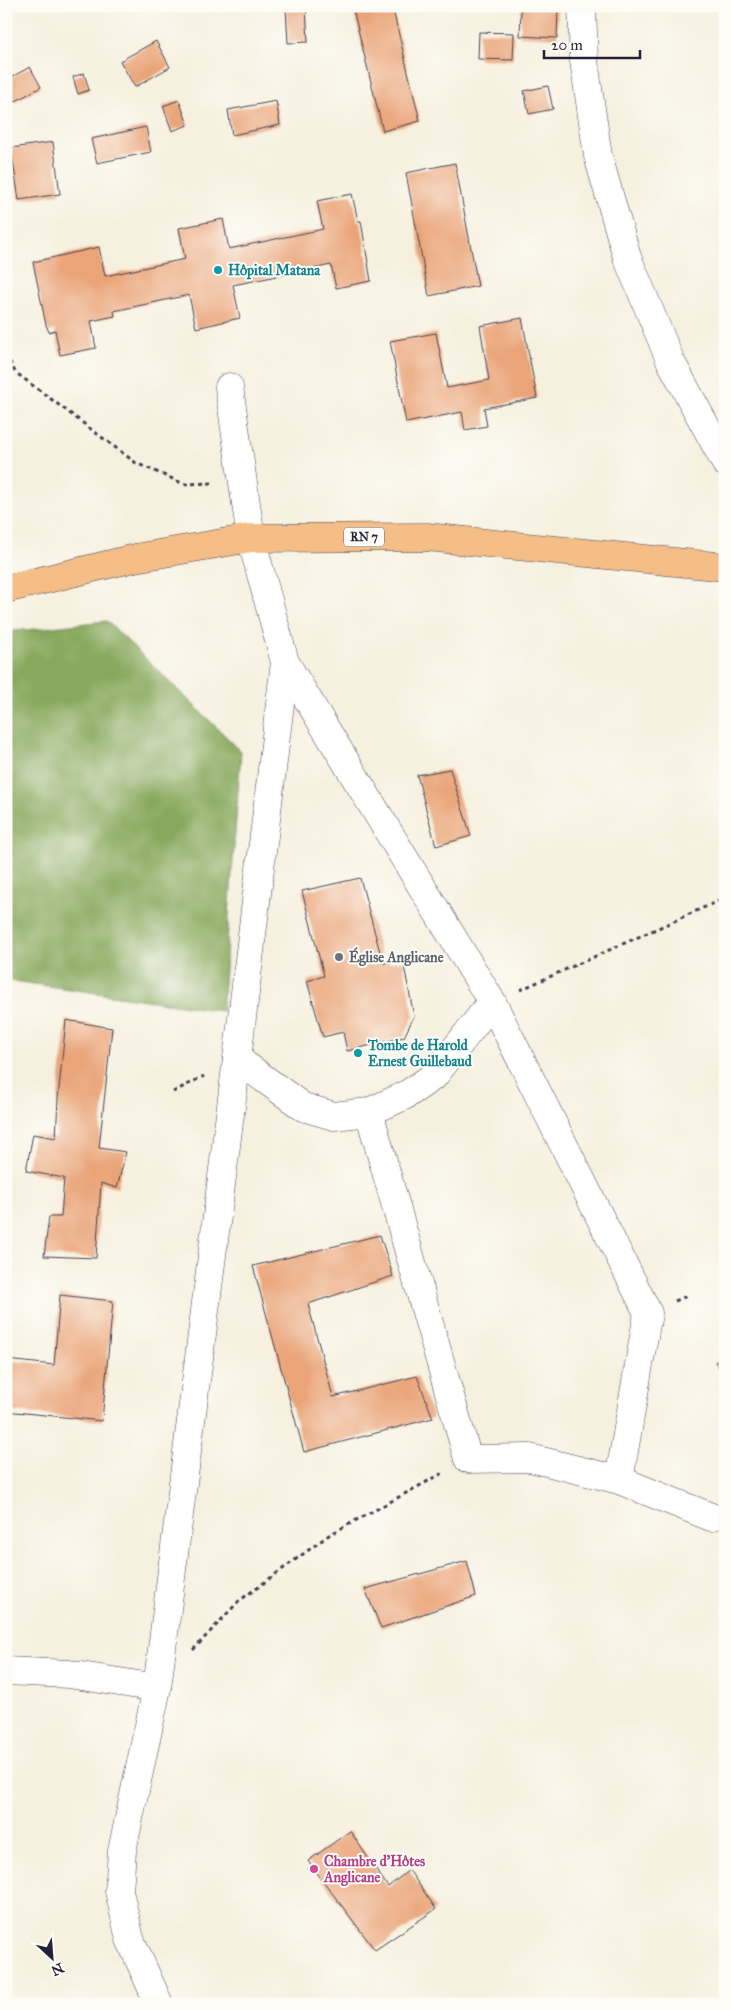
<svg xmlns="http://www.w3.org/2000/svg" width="731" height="2010" viewBox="0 0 731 2010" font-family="'IM FELL Great Primer',serif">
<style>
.forest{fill:#88a95d;stroke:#55664c}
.building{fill:#eaa478}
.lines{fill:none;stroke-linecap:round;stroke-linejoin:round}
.minor-casing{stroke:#424153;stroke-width:29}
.major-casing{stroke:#424153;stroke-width:29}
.path{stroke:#424153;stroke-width:3;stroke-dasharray:4 4;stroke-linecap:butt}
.minor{stroke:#fff;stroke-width:28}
.major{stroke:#f6be87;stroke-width:28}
.culture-dot{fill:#0f9aa8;stroke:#fdfcf7;stroke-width:2}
.worship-dot{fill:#6b7280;stroke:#fdfcf7;stroke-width:2}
.hotel-dot{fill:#d1479c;stroke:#fdfcf7;stroke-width:2}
.labels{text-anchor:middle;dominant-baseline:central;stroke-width:4;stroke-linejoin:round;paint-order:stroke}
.shield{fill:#fdfcf7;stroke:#646373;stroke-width:1}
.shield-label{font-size:12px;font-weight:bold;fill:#22223b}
.culture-label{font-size:14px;font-weight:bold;fill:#0d838f;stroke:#fdfcf7;text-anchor:start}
.worship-label{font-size:14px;font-weight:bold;fill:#5b616d;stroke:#fdfcf7;text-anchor:start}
.hotel-label{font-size:14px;font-weight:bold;fill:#b23c85;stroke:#fdfcf7;text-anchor:start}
</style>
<rect width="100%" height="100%" fill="#fdfcf7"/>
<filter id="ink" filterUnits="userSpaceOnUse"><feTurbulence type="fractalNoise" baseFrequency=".02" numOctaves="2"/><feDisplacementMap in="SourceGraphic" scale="10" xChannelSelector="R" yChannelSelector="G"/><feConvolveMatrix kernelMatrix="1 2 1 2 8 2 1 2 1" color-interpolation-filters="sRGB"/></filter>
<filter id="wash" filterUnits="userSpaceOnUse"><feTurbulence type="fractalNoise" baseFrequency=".0096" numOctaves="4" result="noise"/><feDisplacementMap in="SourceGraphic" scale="20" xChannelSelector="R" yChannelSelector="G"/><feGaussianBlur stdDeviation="1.12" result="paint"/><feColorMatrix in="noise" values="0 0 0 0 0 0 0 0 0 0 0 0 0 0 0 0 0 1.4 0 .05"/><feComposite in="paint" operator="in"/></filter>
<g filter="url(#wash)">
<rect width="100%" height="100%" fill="#f6f0de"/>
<polygon class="forest" points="107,621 241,751 222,1011 6,980 6,632"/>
<g id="blocks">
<g class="building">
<polygon points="364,6 392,6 420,121 383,131 353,9"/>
<polygon points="521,6 558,6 557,38 520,36"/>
<polygon points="306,7 308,42 288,43 286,8"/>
<polygon points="479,32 514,33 513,60 478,59"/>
<polygon points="156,41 170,67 135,87 120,61"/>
<polygon points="30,67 41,87 16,101 6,84 6,80"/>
<polygon points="84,73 89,90 78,94 73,77"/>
<polygon points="548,86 553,109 529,114 524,91"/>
<polygon points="179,100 188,125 172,131 163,106"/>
<polygon points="276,101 280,125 232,135 228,110"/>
<polygon points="146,127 151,152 97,163 91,139"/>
<polygon points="53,142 60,194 19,200 11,148"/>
<polygon points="455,163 478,286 429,296 406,173"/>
<polygon points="352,194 358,221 361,221 371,281 336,288 331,265 233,285 240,318 196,328 189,295 114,311 115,316 91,321 96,348 60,355 55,330 49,332 46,325 33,262 99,247 105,276 185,259 179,228 223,219 229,249 323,229 317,201"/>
<polygon points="522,318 537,398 484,408 487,426 465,430 462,412 406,423 390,341 436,333 447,388 489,380 480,326"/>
<polygon points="450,769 471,836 436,846 417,775"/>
<polygon points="360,878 383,963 403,961 414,1016 404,1037 347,1051 343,1032 323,1037 307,981 324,976 302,891"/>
<polygon points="66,1020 112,1028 99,1148 126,1152 117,1188 101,1183 96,1258 44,1256 49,1217 61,1217 64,1178 26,1171 33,1134 56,1138 58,1098"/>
<polygon points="380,1235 393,1276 308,1304 333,1397 417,1376 433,1418 304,1452 253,1266"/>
<polygon points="60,1295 113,1301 102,1421 6,1411 6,1360 54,1365"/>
<polygon points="725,1357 725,1376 715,1362"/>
<polygon points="467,1561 476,1596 381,1628 365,1589"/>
<polygon points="350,1831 388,1887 409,1870 436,1909 375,1950 308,1861"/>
</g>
</g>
</g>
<g filter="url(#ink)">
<use href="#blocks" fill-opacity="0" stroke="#424153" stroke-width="1"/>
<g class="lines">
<defs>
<g id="minor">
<polyline points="582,6 584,61 598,156 627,257 671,362 725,462"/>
<polyline points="229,387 251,538 285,662 492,1002 648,1313 619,1480 530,1458 468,1459 369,1112 334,1116 303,1107 237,1059"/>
<polyline points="369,1112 406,1095 434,1076 492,1002"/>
<polyline points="619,1480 711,1517"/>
<polyline points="6,1671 69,1674 157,1688"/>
<polyline points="159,2004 130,1939 119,1891 122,1851 157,1688 237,1059 285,662"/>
</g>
<polyline id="major" points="6,589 135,558 251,538 427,537 725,567"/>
</defs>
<use href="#minor" class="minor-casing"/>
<use href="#major" class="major-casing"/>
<g class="path">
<polyline points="6,354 15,372 136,463 184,484 213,483"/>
<polyline points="520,990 723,899"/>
<polyline points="173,1092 204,1076"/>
<polyline points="675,1301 689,1295"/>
<polyline points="193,1650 239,1601 329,1535 443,1473"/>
</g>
<use href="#minor" class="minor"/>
<use href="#major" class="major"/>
</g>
</g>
<g class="culture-dot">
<circle cx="218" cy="270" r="5"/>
<circle cx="358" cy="1053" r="5"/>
</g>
<circle class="worship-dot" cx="339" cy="957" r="5"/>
<circle class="hotel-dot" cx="314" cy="1869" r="5"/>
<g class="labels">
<rect class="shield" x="344" y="527.5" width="40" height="19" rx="4"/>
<g class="shield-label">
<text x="364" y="537">RN 7</text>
</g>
<g class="culture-label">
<text x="228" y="270">Hôpital Matana</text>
<text x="368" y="1045">Tombe de Harold<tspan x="368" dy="16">Ernest Guillebaud</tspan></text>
</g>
<g class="worship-label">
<text x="349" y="957">Église Anglicane</text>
</g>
<g class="hotel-label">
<text x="324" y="1861">Chambre d'Hôtes<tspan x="324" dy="16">Anglicane</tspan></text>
</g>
</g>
<rect width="731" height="2010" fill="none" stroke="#fdfcf7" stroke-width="25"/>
<g transform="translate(52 1958) rotate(154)" stroke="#fdfcf7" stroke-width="4" paint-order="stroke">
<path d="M0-4L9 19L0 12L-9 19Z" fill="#22223b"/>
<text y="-8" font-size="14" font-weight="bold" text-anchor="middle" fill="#22223b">N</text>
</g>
<path d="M544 50v8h96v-8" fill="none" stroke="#22223b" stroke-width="2.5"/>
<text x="551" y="50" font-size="15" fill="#22223b" stroke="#fdfcf7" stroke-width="4" paint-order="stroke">20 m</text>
</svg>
